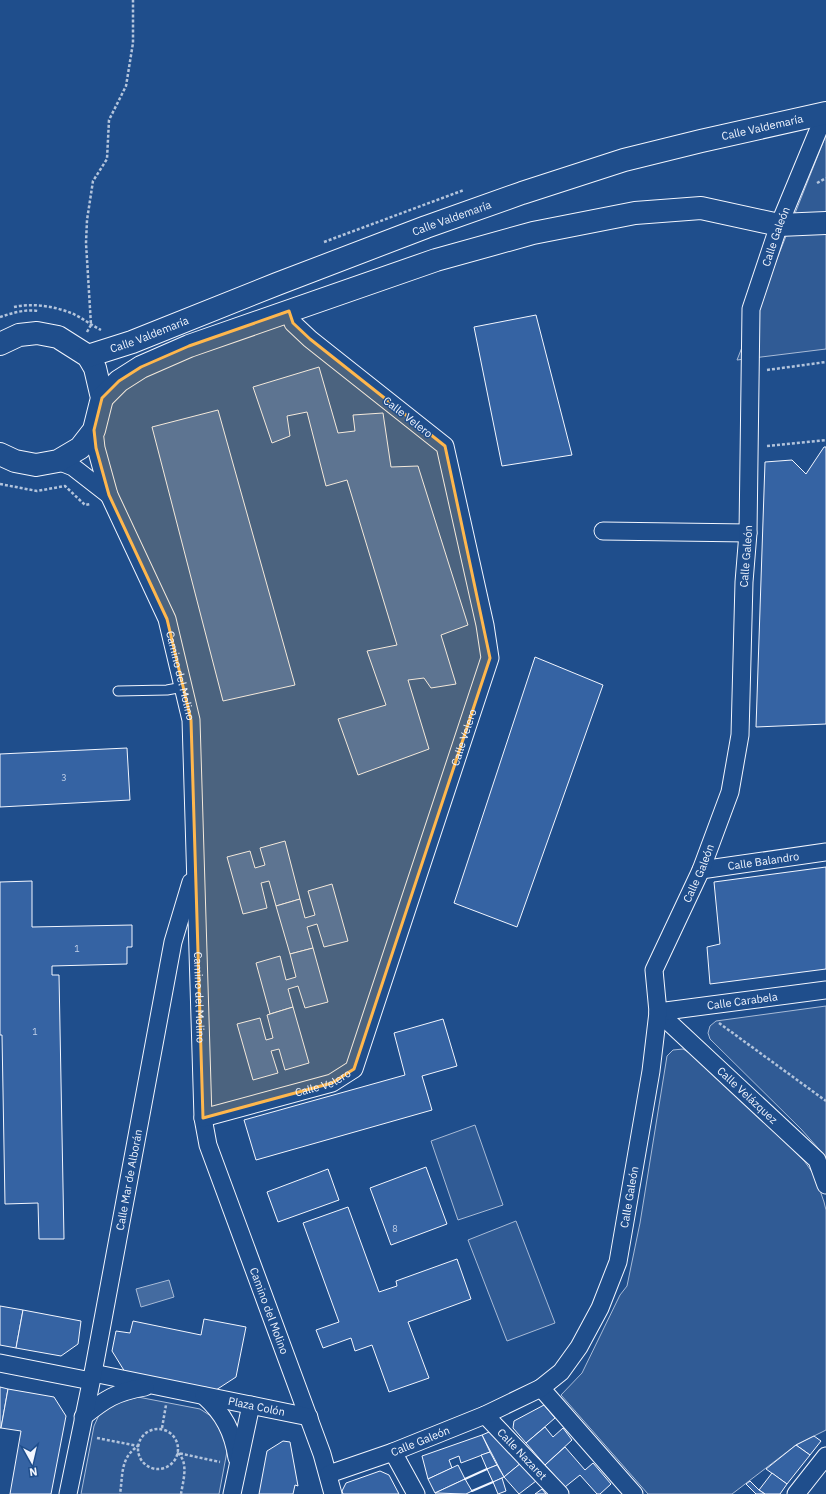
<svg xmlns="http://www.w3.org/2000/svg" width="826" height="1494" viewBox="0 0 826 1494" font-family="'IBM Plex Sans',sans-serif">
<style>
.built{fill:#305b95;stroke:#a8bbd7}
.water{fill:#446ba0;stroke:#a8bbd7}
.building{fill:#3563a3;stroke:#f2f6ff}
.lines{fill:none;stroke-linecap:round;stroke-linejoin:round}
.service-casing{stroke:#f2f6ff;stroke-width:11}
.minor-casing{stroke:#f2f6ff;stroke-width:19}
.secondary-casing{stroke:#f2f6ff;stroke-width:24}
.path{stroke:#b3c4dc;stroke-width:2.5;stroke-dasharray:3 2;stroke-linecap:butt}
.service{stroke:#1f4e8c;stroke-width:9}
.minor{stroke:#1f4e8c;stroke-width:17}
.secondary{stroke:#1f4e8c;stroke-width:22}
.wall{stroke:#f2f6ff;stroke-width:2}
.marked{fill:#ffb74d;fill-opacity:0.2;stroke:#ffb74d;stroke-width:3;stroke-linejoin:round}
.labels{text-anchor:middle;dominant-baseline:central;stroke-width:3;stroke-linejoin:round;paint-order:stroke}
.number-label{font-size:9px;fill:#c3d1e8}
.street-label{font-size:11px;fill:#f2f6ff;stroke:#1f4e8c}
</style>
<rect width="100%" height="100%" fill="#1f4e8c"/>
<g class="built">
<polygon points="826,135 826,349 737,360"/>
<polygon points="826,1006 826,1157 801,1129 710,1039 708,1033 710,1026 716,1021"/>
<polygon points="690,1048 805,1162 815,1176 824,1202 826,1210 826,1430 796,1445 732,1494 648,1494 561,1395 582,1373 620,1295 627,1286 640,1223 667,1056 673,1050 683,1049 688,1052"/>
<polygon points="475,1125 503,1205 458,1220 431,1141"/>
<polygon points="516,1221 555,1323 507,1341 468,1240"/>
<polygon points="138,1397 200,1409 214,1418 228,1446 219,1494 81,1494 94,1426 99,1415 111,1404"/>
</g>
<polygon class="water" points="169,1280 174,1297 141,1307 136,1289"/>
<g class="building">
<polygon points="536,315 572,455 502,466 474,327"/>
<polygon points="319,367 338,433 355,431 353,415 383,413 391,467 418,466 468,625 441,635 456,684 431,688 424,678 408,680 429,749 358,775 338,719 386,705 367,651 397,645 347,480 326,486 307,412 287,416 290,436 272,443 253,387"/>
<polygon points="218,410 295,685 223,701 152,427"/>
<polygon points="824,447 826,447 826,724 756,727 765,462 792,460 806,474"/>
<polygon points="535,657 603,685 517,927 454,903"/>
<polygon points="127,748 130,800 0,807 0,754"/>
<polygon points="285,841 300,899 276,906 269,881 261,883 267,908 243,914 227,857 250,851 255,868 265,865 260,848"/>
<polygon points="826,867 826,969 710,984 707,947 720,944 714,882"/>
<polygon points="32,881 32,927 132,925 132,947 127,947 127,964 52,966 52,975 59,975 64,1239 39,1239 38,1203 5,1204 2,1035 0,1035 0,882"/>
<polygon points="332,884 348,941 324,947 317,924 307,927 313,948 290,954 276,906 300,899 305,918 315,915 308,891"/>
<polygon points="313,948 328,1002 305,1008 298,986 288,989 293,1007 270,1014 256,963 280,956 286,980 296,977 290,954"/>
<polygon points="293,1007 309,1063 285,1070 279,1049 271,1051 278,1073 253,1080 237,1024 260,1018 266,1040 273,1038 267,1015"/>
<polygon points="443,1019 457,1066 422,1076 432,1110 256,1160 244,1120 405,1075 394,1033"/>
<polygon points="426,1167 447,1224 391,1245 370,1188"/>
<polygon points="328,1169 339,1200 278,1222 267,1192"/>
<polygon points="348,1207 379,1292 397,1286 396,1281 457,1259 471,1299 408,1322 429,1378 389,1392 372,1345 355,1351 351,1338 323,1348 316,1330 339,1322 303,1223"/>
<polygon points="0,1306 23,1310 16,1348 0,1345"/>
<polygon points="23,1310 81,1321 78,1344 61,1356 16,1348"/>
<polygon points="204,1319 246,1327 236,1377 216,1390 125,1372 112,1351 116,1331 130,1333 133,1321 201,1335"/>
<polygon points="0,1387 8,1389 1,1428 0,1428"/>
<polygon points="8,1389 54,1397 66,1416 51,1494 10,1494 21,1431 1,1428"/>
<polygon points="544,1405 555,1418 526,1443 513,1428 514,1421"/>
<polygon points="545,1427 553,1437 563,1428 572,1440 545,1465 526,1443"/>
<polygon points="489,1432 497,1434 521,1463 504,1477 482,1435"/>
<polygon points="482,1435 490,1452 461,1463 459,1456 449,1460 452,1468 428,1479 422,1456"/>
<polygon points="814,1436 821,1441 810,1455 796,1445"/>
<polygon points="283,1441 290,1442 298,1486 295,1485 293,1494 259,1494 267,1451"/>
<polygon points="796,1445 810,1455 787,1484 766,1469"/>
<polygon points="565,1447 585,1470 593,1463 611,1484 600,1494 597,1494 580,1475 565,1487 545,1465"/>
<polygon points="490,1452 497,1465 487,1469 481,1455"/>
<polygon points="521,1463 536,1481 519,1494 504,1477"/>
<polygon points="458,1465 465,1479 435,1493 428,1479"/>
<polygon points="497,1465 504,1477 493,1482 487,1469"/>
<polygon points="380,1471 389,1475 399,1494 343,1494 342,1491 346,1483"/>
<polygon points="772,1473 787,1484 780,1494 765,1494 759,1490"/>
<polygon points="502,1478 506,1491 498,1494 493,1482"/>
<polygon points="465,1479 472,1491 466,1494 435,1493"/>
<polygon points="750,1481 759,1490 765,1494 756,1494 746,1484"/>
<polygon points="542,1489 546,1494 535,1494"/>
</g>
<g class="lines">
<defs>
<polyline id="service" points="118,691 167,690 183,687"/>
<g id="minor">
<path id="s1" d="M94,430L96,448L109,495L167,619L191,720L203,1118L208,1145L322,1454L333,1494"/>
<polyline points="58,461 73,467 109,495"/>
<polyline points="603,531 748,533"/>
<path id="s2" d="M701,870L826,852"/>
<path id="s3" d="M658,1012L817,1160L826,1185"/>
<path id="s4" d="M658,1012L826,990"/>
<path id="s5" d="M203,1118L332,1083L354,1069L490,658L485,625L445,446L310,339L293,323L289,311"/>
<polyline points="0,1363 91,1381"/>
<path id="s6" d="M93,1373L309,1417"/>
<polyline points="541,1388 634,1494"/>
<path d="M204,1396C224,1414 233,1432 237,1458"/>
<path id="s7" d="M485,1415L560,1494"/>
<path d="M83,1417C105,1399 116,1392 145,1387"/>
<polyline points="393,1452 416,1494"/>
<path id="s8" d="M329,1474L393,1452L485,1415L541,1388L561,1372L579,1347L600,1308L618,1262L651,1071L658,1012L654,970L701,870L730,792L740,735L744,582L748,533L751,309L779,225L825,114"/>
<path id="s9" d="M68,1494L93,1373L173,942L191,882"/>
<polyline points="232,1494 251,1405"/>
<polyline points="796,1494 826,1456"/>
</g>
<g id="secondary">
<polyline points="0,344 19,335 37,333 58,337 88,356 95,368 102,398 94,430 80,448 58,461 36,465 15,461 0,454"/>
<path id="s10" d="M88,356L132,342L277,284L426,227L522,193L624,160L701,141L826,113"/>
<polyline points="102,398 119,381 141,367 189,346 436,260 533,233 635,213 701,208 779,225 826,223"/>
</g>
</defs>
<use href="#service" class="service-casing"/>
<use href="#minor" class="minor-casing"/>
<use href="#secondary" class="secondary-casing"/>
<g class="path">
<polyline points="817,183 826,178"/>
<polyline points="324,242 464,190"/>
<path d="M14,307C32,303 54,306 71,313C81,317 91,325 101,330"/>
<path d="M0,317C12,313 25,309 38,311"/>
<polyline points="87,332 91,325 86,243 87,220 93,181 107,159 109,120 126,86 133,43 133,0"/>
<polyline points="767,370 826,362"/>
<polyline points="767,446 826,440"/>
<polyline points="0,484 37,491 65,486 85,505 91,504"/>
<polyline points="719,1023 826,1101"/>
<polyline points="162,1428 166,1405"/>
<circle cx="158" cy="1449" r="20"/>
<path d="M97,1438L138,1446C120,1458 123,1475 120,1494"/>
<path d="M181,1494C183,1481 189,1463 178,1453L220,1462"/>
</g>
<use href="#service" class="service"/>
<use href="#minor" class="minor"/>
<use href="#secondary" class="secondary"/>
<g class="wall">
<polyline points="465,1479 487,1469"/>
<polyline points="472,1491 493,1482"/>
</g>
</g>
<path class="marked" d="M289,311L293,323L310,339L445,446L490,658L354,1069L332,1083L203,1118L191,720L167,619L109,495L96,448L94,430L102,398L119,381L141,367L189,346Z"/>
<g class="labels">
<g class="number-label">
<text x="64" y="777">3</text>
<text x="77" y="948">1</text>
<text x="35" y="1031">1</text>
<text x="395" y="1228">8</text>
</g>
<g class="street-label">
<text stroke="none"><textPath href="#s10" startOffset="713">Calle Valdemaría</textPath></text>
<text stroke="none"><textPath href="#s10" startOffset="389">Calle Valdemaría</textPath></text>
<text stroke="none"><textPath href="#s8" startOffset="1429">Calle Galeón</textPath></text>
<text stroke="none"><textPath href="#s10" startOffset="65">Calle Valdemaría</textPath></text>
<text transform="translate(408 417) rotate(38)">Calle Velero</text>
<text stroke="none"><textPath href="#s8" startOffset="1105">Calle Galeón</textPath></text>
<text stroke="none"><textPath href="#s1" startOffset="262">Camino del Molino</textPath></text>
<text stroke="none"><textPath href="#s5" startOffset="509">Calle Velero</textPath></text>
<text stroke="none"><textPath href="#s2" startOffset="63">Calle Balandro</textPath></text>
<text stroke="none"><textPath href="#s8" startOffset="781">Calle Galeón</textPath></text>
<text stroke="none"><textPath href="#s1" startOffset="585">Camino del Molino</textPath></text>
<text stroke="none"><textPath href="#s4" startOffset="85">Calle Carabela</textPath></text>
<text stroke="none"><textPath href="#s5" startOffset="125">Calle Velero</textPath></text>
<text stroke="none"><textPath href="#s3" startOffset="122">Calle Velázquez</textPath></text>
<text stroke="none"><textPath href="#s9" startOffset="320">Calle Mar de Alborán</textPath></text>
<text stroke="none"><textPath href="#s8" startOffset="445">Calle Galeón</textPath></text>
<text stroke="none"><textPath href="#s1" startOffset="910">Camino del Molino</textPath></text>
<text stroke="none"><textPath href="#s6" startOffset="167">Plaza Colón</textPath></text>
<text stroke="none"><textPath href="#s8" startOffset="97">Calle Galeón</textPath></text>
<text stroke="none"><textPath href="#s7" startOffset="54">Calle Nazaret</textPath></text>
</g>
</g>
<g transform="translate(32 1462) rotate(172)" stroke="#1f4e8c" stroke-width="3" paint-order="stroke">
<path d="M0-3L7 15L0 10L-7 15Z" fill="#f2f6ff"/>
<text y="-6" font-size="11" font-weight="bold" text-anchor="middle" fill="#f2f6ff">N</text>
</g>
</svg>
